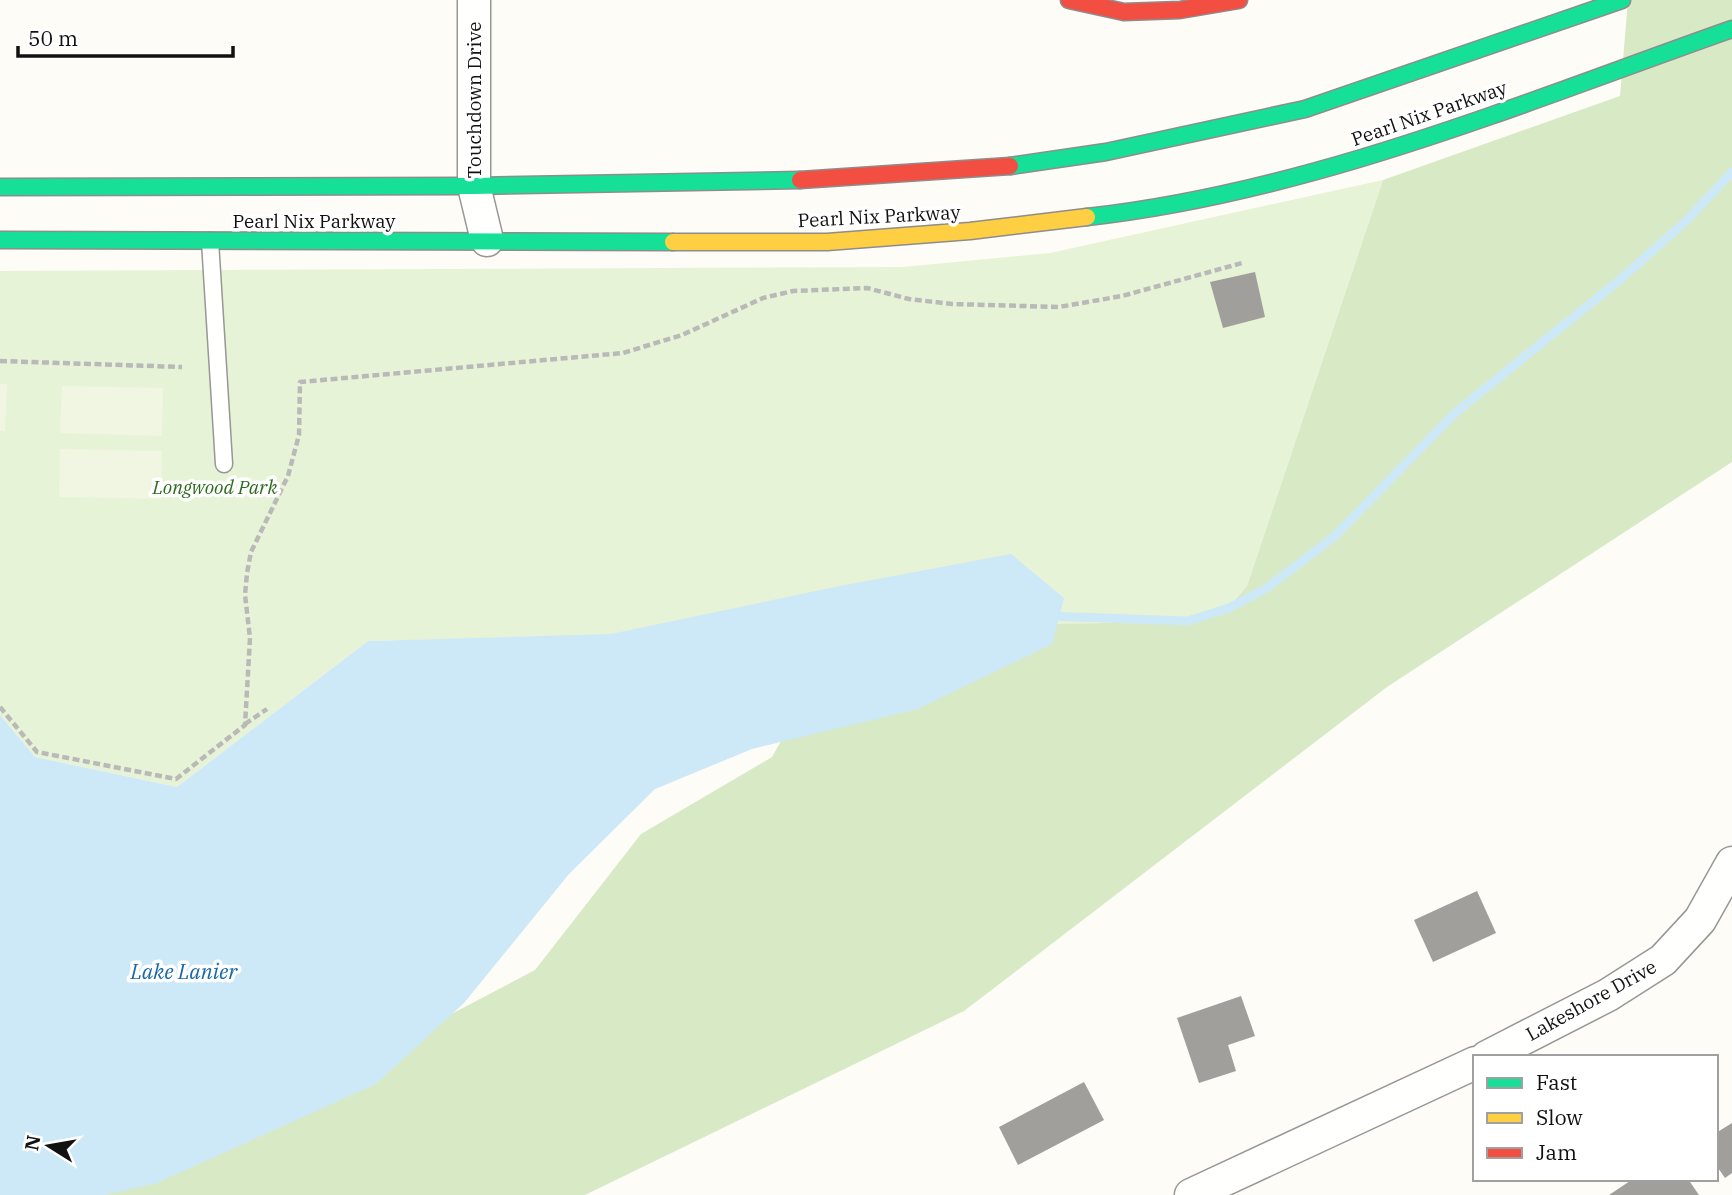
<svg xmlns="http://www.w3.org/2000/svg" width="1732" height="1195" viewBox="0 0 1732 1195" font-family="'IBM Plex Serif',serif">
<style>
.green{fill:#e7f3d7}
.forest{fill:#d8eac5}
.pitch{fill:#f0f6e1}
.water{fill:#cde8f7}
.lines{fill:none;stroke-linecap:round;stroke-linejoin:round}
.stream{stroke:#cde8f7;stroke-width:9}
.building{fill:#a19f9c}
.lane-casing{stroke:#979795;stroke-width:19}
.street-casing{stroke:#979795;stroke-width:35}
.fast-casing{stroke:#8e8d8b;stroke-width:19}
.slow-casing{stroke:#8e8d8b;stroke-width:19}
.jam-casing{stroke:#8e8d8b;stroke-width:19}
.path{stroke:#b9b9b8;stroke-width:4.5;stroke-dasharray:7 3.5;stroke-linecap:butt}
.lane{stroke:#fffffe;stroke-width:16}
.street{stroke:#fffffe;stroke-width:32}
.fast{stroke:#16e098;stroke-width:16}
.slow{stroke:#ffcf43;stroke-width:16}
.jam{stroke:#f24e42;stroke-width:16}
.labels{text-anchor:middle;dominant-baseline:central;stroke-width:7;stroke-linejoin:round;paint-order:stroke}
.street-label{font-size:19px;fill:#111;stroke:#fff}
.park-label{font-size:19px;font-style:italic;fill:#2f6b1f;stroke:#fff}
.water-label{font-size:21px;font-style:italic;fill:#1768a6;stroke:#fff}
</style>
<rect width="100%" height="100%" fill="#fdfcf7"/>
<polygon class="green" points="1383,180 1247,586 1222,615 1188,621 368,641 177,787 35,757 0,715 0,271 903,267 1050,253"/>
<polygon class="forest" points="1628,0 1732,0 1732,462 1387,687 964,1011 585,1195 0,1195 246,1122 535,970 641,834 772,757 842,633 611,634 1188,621 1222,615 1247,586 1383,180 1620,96"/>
<g class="pitch">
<polygon points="0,384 7,384 5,431 0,431"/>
<polygon points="62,386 163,388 162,436 60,433"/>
<polygon points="60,449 162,451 161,499 59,497"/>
</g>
<polygon class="water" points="1011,554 1064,598 1052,644 918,709 752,749 655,789 569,874 464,1003 376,1084 157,1183 104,1195 0,1195 0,715 35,757 177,787 368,641 611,634 835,587"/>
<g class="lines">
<polyline class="stream" points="1048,616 1188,621 1229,608 1267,588 1335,536 1455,413 1622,278 1686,221 1732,172"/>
</g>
<g class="building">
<polygon points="1255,272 1265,317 1223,328 1210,282"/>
<polygon points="1477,891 1496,933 1433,962 1414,920"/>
<polygon points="1241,996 1255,1036 1228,1045 1236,1071 1199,1083 1177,1018"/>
<polygon points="1084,1082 1104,1120 1018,1165 999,1127"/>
<polygon points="1732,1123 1732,1173 1725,1178 1716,1165 1716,1133"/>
<polygon points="1633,1179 1688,1179 1699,1195 1609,1195"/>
</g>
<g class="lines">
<defs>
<polyline id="lane" points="210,241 224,464"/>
<g id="street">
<polyline points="474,0 474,186 487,240"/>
<polyline points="1487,1057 1608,995 1663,960 1700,920 1732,863"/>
<polyline points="1191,1195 1475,1063"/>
</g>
<g id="fast">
<polyline points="1010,166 1106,152 1305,109 1622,0"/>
<polyline points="0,187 474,186 800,180"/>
<path d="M1087,217C1311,192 1522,103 1732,29"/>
<polyline points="0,240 673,242"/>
</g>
<polyline id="slow" points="673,242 827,242 970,231 1087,217"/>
<g id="jam">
<polyline points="1069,0 1124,12 1180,10 1239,0"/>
<polyline points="800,180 1010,166"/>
</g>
</defs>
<use href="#lane" class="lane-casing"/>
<use href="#street" class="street-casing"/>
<use href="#fast" class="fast-casing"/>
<use href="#slow" class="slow-casing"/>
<use href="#jam" class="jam-casing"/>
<g class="path">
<polyline points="0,361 182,367"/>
<polyline points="0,707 37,752 176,779 245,725 250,638 245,595 247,573 251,552 288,476 299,435 300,382 623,353 682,335 763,298 793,291 867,288 909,299 952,304 1059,307 1122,296 1242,263"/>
<polyline points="245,724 267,709"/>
</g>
<use href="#lane" class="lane"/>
<use href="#street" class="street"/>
<use href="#fast" class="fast"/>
<use href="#slow" class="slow"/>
<use href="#jam" class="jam"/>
</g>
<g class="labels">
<g class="street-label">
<text transform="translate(474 100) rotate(-90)">Touchdown Drive</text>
<text transform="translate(1429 113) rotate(-19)">Pearl Nix Parkway</text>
<text transform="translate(879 216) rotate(-3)">Pearl Nix Parkway</text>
<text x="314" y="221">Pearl Nix Parkway</text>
<text transform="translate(1591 1000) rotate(-29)">Lakeshore Drive</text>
</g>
<g class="park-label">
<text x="215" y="487">Longwood Park</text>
</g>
<g class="water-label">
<text x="184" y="971">Lake Lanier</text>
</g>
</g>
<rect x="1473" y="1055" width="245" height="126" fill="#ffffff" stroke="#a0a0a0" stroke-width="2"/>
<rect x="1487" y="1078" width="35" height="10" fill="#16e098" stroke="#a0a0a0" stroke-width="2"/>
<text x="1536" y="1090" font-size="21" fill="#111111">Fast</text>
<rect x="1487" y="1113" width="35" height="10" fill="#ffcf43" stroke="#a0a0a0" stroke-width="2"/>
<text x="1536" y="1125" font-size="21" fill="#111111">Slow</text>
<rect x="1487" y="1148" width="35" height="10" fill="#f24e42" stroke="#a0a0a0" stroke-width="2"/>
<text x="1536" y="1160" font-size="21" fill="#111111">Jam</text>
<g transform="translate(49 1146) rotate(281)" stroke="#ffffff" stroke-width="5" paint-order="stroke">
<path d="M0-5L12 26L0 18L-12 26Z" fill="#111111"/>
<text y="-10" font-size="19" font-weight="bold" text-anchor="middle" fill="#111111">N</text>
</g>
<path d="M18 46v10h215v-10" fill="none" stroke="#111111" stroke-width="3.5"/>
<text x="28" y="46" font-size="21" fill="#111111" stroke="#ffffff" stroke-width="5" paint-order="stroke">50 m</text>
</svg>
